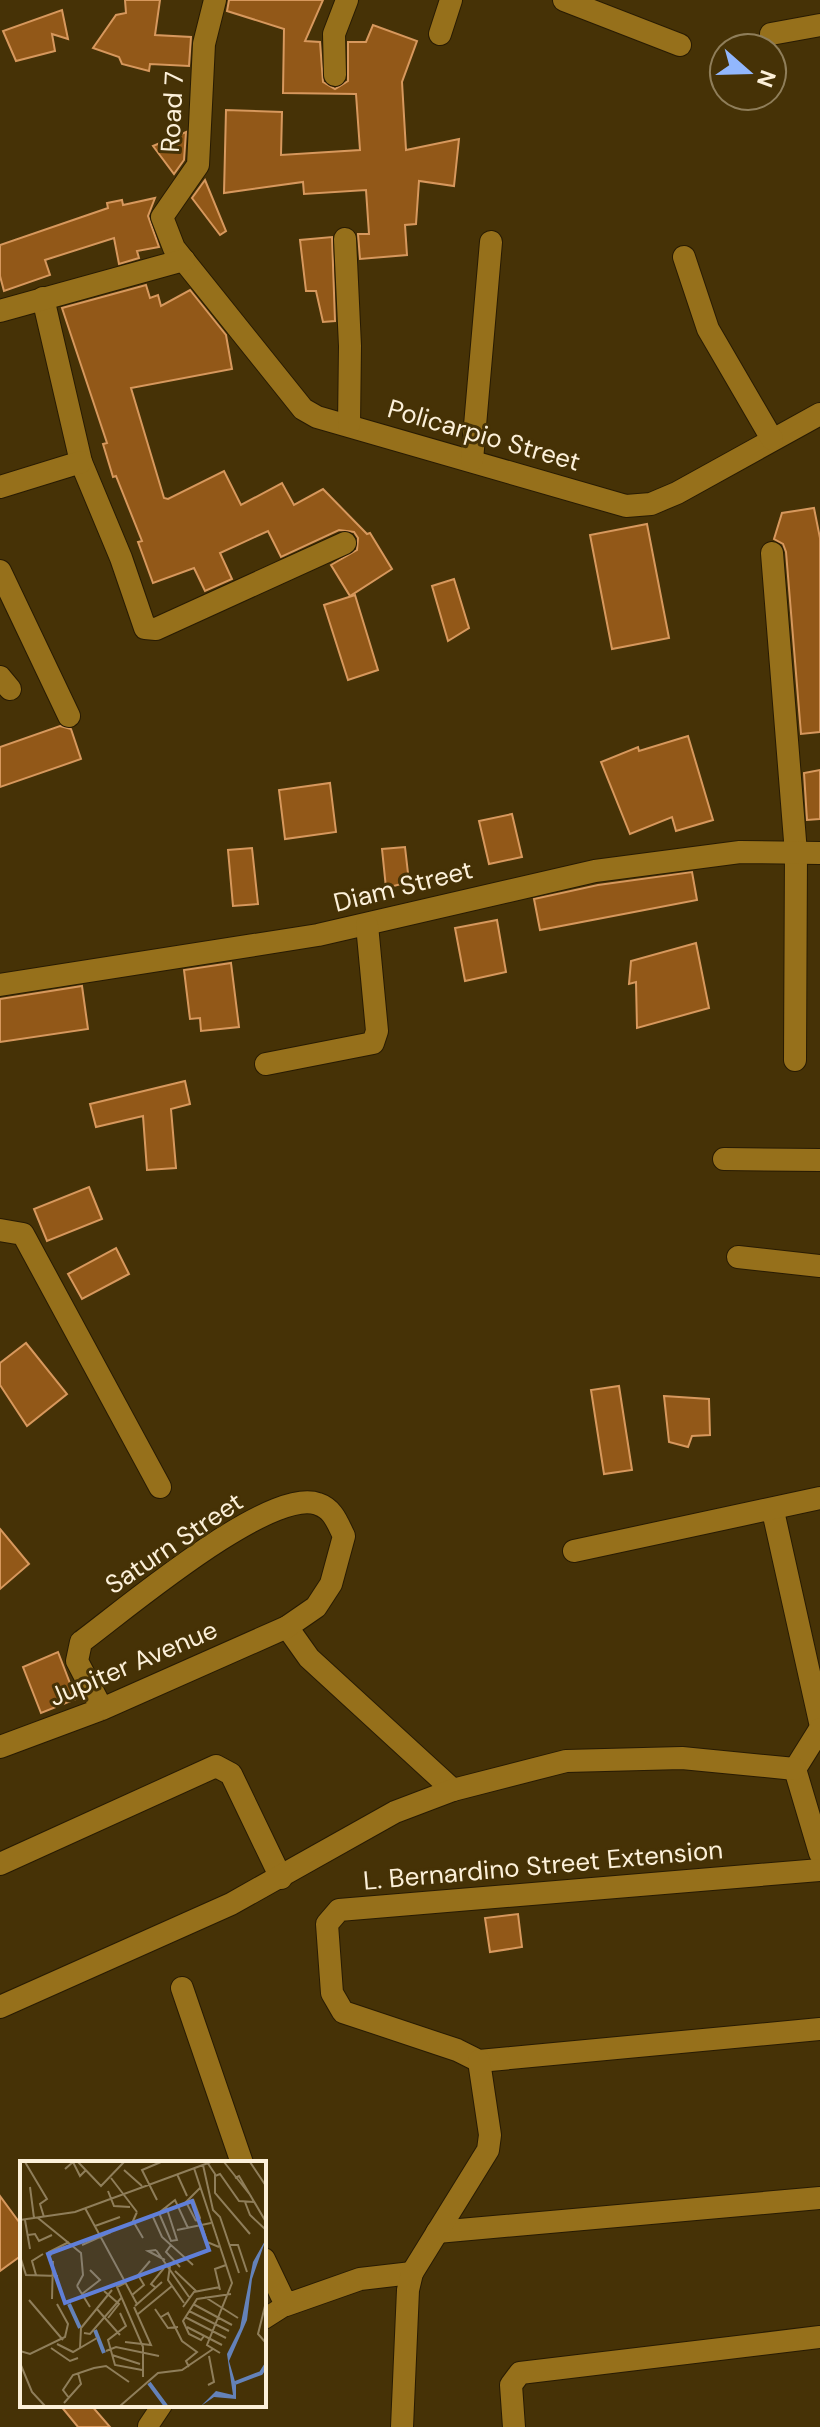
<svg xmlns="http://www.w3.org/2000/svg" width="820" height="2427" viewBox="0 0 820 2427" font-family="'DM Sans',sans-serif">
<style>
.building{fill:#925818;stroke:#d7985d;stroke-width:2}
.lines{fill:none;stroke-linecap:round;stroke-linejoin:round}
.pedestrian-casing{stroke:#281b03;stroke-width:22}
.minor-casing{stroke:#281b03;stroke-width:24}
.pedestrian{stroke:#96701b;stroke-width:20}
.minor{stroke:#96701b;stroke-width:22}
.labels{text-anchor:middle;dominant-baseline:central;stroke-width:6;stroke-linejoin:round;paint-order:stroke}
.street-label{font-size:26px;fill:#fcf0d9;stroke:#463206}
.inset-river{fill:none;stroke:#6482b9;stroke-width:4}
.inset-road{fill:none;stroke:#8f7e5a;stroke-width:2}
.view{fill:#607fd8;fill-opacity:0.15;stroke:#607fd8;stroke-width:4}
.inset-edge{fill:none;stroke:#fcf0d9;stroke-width:4}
</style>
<rect width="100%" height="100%" fill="#463206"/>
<g class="building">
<polygon points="125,0 160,0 155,35 191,37 189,66 150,64 149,71 122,64 119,57 93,48 116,15 126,13"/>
<polygon points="229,0 323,0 305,41 320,42 323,82 335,89 348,81 348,42 366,42 373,25 417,41 402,82 406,150 459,139 454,186 419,181 416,224 405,225 407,255 360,259 358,234 369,234 366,190 304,194 303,182 224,193 226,110 282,112 281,155 360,150 356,94 283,93 284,29 227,11"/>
<polygon points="62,10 68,39 52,34 55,51 16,61 3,31"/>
<polygon points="186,132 184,160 174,174 153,146"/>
<polygon points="205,180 226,231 220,235 192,198"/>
<polygon points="155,198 148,216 159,247 137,251 139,258 119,264 114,238 45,260 50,275 4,291 0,276 0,245 108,208 107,203 122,200 123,205"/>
<polygon points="332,237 335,321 323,322 316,291 306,291 300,240"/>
<polygon points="146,285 150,298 158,295 161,306 190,290 226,335 232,369 131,388 164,498 168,499 224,471 241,505 282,483 294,505 323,489 367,534 370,533 392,569 350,596 331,565 357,550 358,538 354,532 339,530 281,557 268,531 220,553 232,579 205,591 194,568 153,583 138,542 142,541 116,476 113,477 103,444 107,443 62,308"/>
<polygon points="814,508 820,538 820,732 801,734 786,552 783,544 774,539 782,513"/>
<polygon points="647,524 669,638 612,649 590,535"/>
<polygon points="454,579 469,628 448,641 432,586"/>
<polygon points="355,595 378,670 348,680 324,605"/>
<polygon points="60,726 71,729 81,759 0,787 0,747"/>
<polygon points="688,736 713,820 676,831 672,817 630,834 601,762 638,747 639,751"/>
<polygon points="820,770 820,819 807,820 804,773"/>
<polygon points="330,783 336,832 285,839 279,790"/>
<polygon points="512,814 522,857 489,864 479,821"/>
<polygon points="405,847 409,882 386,888 382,849"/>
<polygon points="252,848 258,904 233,906 228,850"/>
<polygon points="692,872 697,900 540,930 534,899 598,885"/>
<polygon points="497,920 506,972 465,981 455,928"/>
<polygon points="696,943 709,1008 637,1028 636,982 629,984 631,961"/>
<polygon points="231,963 239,1027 201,1031 200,1018 190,1019 184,970"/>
<polygon points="82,986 88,1029 0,1042 0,999"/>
<polygon points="185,1081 190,1104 171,1109 176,1168 147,1170 143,1116 96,1127 90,1104"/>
<polygon points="89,1187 102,1219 47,1241 34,1209"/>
<polygon points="116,1248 129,1274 82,1299 68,1274"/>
<polygon points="26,1343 67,1394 27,1426 0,1385 0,1363"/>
<polygon points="619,1386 632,1470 604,1474 591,1390"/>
<polygon points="664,1396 709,1399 710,1435 692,1436 688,1447 669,1442"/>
<polygon points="0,1529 29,1564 0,1589"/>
<polygon points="58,1652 76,1699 41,1713 23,1667"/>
<polygon points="518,1914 522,1947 490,1952 485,1918"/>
<polygon points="0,2196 22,2226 22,2255 0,2271"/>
<polygon points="60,2405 91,2405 110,2427 78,2427"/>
</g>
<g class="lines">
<defs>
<g id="pedestrian">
<polyline points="264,2319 286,2305"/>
<polyline points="148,2426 162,2405"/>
</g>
<g id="minor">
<polyline points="215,0 204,44 198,165 162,217 174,248 303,409 317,417 626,506 651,504 677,493 820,414"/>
<polyline points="564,0 680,45"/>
<polyline points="440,34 451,0"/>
<polyline points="771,34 820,25"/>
<polyline points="335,75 334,34 347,0"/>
<polyline points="345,239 350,346 349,425"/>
<polyline points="684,257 708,329 772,439"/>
<polyline points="43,298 81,462 121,558 145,628 156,629 345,543"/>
<polyline points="0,311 184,260"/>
<polyline points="472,460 491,242"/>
<polyline points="0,487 81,462"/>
<polyline points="772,553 796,853 795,1060"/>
<polyline points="0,571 69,716"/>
<polyline points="0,677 10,689"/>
<polyline points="0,985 318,935 595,871 740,852 820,853"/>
<polyline points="266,1064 373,1043 377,1031 367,925"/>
<polyline points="724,1159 820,1160"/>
<polyline points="0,1230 23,1234 160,1487"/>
<polyline points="738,1257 820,1266"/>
<polyline points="773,1511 820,1722"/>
<polyline points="574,1551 820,1498"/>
<polyline points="287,1627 309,1658 453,1790"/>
<polyline points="820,1729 795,1769 820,1853"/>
<path d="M0,1747L102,1709L287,1627L316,1607L331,1584L344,1536C337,1522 333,1509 318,1504C270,1486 122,1612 81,1642L77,1661L102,1709"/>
<polyline points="0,1864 216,1766 231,1774 281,1878"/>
<polyline points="820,1870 339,1910 327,1924 332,1993 343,2012 457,2050 479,2061 820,2029"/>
<polyline points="182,1988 242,2163"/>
<polyline points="0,2007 231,1904 395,1812 453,1790 566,1761 682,1758 795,1769"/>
<polyline points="437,2232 820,2198"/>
<polyline points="264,2259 286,2305 360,2279 412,2273"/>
<polyline points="402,2427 408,2290 412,2273 488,2150 490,2135 479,2061"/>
<polyline points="514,2427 511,2385 520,2373 820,2337"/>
</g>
</defs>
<use href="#pedestrian" class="pedestrian-casing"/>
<use href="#minor" class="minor-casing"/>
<use href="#pedestrian" class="pedestrian"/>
<use href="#minor" class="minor"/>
</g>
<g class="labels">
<g class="street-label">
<text transform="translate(172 112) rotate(-87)">Road 7</text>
<text transform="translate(484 435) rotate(16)">Policarpio Street</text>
<text transform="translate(403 886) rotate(-14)">Diam Street</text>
<text transform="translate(174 1543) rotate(-34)">Saturn Street</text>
<text transform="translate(133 1663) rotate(-23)">Jupiter Avenue</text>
<text transform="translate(543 1865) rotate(-5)">L. Bernardino Street Extension</text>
</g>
</g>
<g transform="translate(20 2161)">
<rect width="246" height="246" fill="#463206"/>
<path d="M246,78L232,118L227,159L209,200L216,224V238L194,236L181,245L196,230L213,234L207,193L220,167L233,101Z" fill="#6482b9"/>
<path class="inset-river" d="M49,143L60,167M75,169L84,192M129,222L146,245M215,222L241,212L246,204"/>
<path class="inset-road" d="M5,1L27,38L20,43L24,56M58,1L81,25L104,1M187,1L195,13V32L230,73M204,1L231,35M230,1L246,25M183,4L193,49L200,56L219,112M174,7L212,122L187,184L200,192M45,8L53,1L60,15L66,9M104,9L122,25M157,13L167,35M195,15L200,13L219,40L234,41M91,17L117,51M215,17L219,15L246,61M10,26L14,57M88,30L94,45L110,46M173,38L180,57L176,60M137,39L122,9L141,1M225,41L230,54L246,69M65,47L117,143M117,51L113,60L123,77M139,52L151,80L157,79L146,45M136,54L155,39L168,67M133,56L142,76L173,104M18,57L61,92L63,114L57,125M0,59L55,51L191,1M5,59L10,88M176,60L166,41L180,27M75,65L100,56M182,65L187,81L199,86M157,69L191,62M8,74L15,73L19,80L32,74M62,84L91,71M151,84L146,91L160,106M210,84H218L227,111M136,89L169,136M136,89L128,90L145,99M0,95L6,114L38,115M31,95L29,91L49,81M150,105L148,119L164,142M155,110L176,130M16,114L12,100L23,93M105,122L97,126L123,186V216M57,125L70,146M136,127L131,123L144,107M200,129L195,108L206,104M84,130L99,143L88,157M62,133L80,119L70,109M112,134L124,124L118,114L130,100M185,136L218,157M32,138L33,100M9,139L43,179M173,143L212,164M115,145L142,121M163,146L174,131L200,126M77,148L100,174M135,148L148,167L158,166M169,150L209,170M100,152L106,165L88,179L95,204L122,209M118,153L152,125M141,156L148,152L162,180L177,191L166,200L169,206M165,156L206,177M167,166L202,184M64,172L70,173L102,136M184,175L181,179L169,173L163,160L177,138L211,133M105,181L131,184L114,146M246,182L238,173L246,141M37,183L53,191L77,177M31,187L50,200L58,197M60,187L61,167L92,129M0,190L10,193L45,176L48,163L37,143M86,190L96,186L139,195M92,194L120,203M0,202L12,231L25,245M188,224L194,221L189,195M49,237L43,229L53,214L74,207L86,205L109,221M44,242L61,223L58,212M23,245H51M100,245L138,212L162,209L193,188"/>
<path class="view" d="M172,40L189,89L45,142L28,93Z"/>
<rect width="246" height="246" class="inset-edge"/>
</g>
<g transform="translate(748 72) rotate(110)"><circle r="38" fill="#463206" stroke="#8f7e5a" stroke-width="2"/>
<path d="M0-6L14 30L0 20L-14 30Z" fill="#92b7fd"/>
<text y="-12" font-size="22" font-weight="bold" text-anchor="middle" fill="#fcf0d9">N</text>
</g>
</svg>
